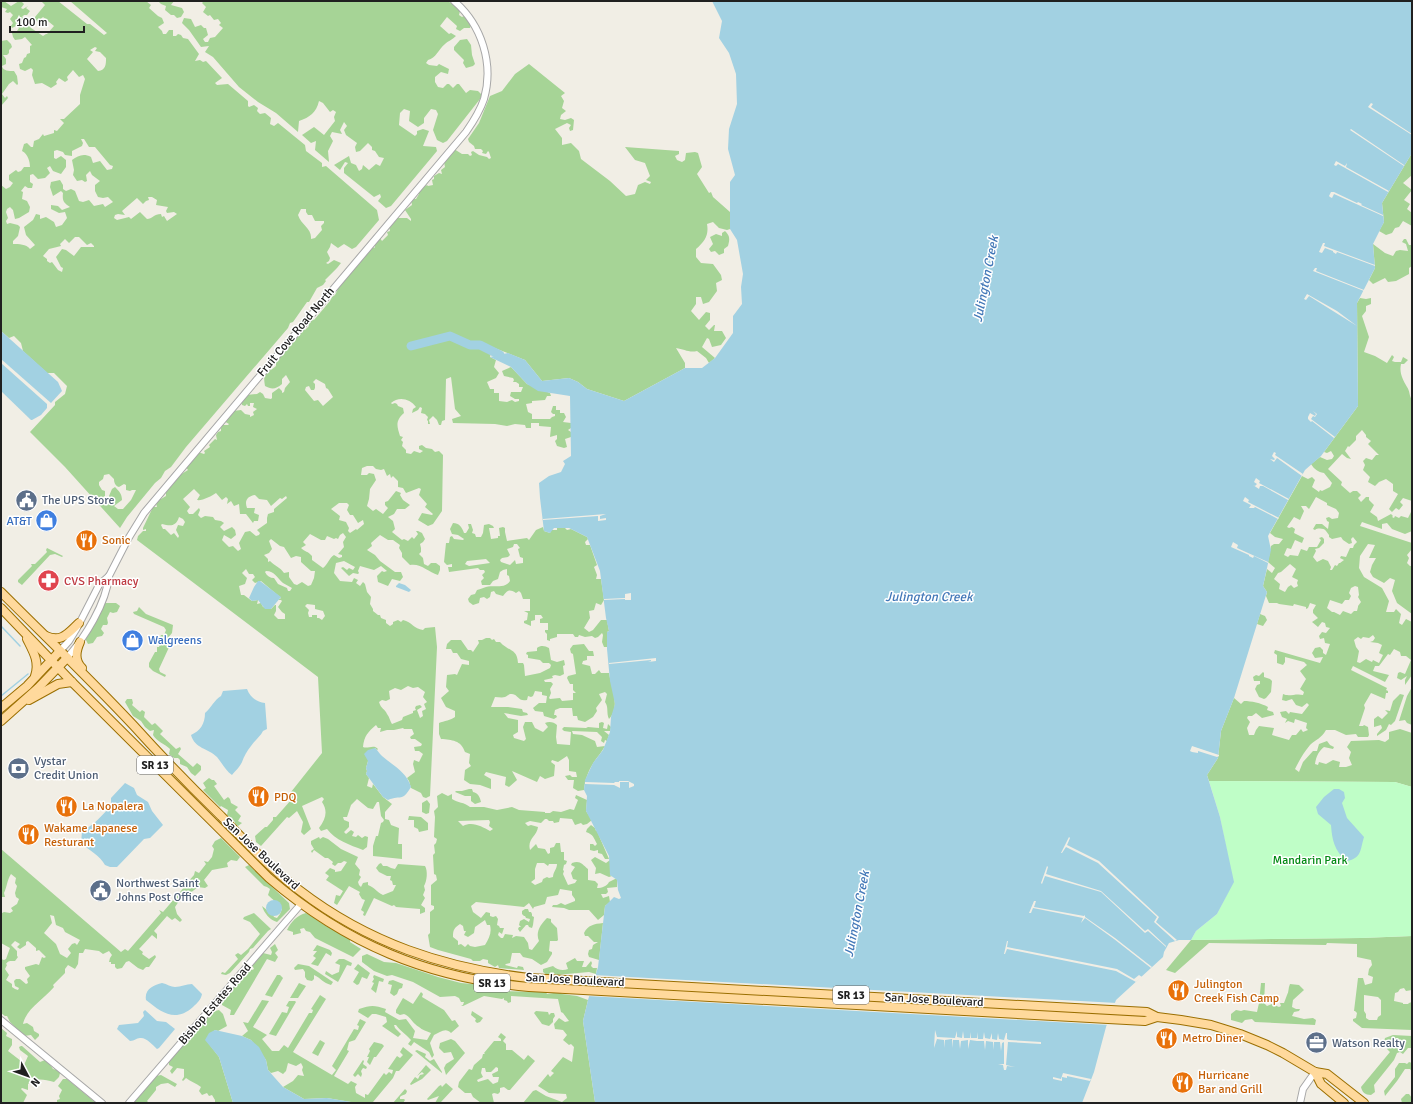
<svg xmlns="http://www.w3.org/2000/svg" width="1413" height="1104" viewBox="0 0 1413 1104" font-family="Signika,sans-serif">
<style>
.forest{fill:#a6d496;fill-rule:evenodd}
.park{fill:#bffec7}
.water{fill:#a2d1e2}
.pier{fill:#f1eee5}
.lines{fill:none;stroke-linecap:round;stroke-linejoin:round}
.stream{stroke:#a2d1e2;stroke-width:1.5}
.river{stroke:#a2d1e2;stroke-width:9}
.tertiary-casing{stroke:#a7a7a7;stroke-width:8}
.primary-casing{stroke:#9b6f00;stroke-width:10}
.tertiary{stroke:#fff;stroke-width:6}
.primary{stroke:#ffd99c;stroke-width:8}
.labels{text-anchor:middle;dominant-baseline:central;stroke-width:3;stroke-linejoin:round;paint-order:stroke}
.shield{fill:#fff;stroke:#636363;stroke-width:1}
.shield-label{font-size:11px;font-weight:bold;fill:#202020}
.street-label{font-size:12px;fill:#202020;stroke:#fff}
.service-label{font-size:12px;fill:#4e5e75;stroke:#fff;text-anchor:start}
.shop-label{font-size:12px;fill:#366cbe;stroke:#fff;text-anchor:end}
.food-label{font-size:12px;fill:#c56008;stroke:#fff;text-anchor:start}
.health-label{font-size:12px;fill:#be3a42;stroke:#fff;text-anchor:start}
.park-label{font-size:12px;fill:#028913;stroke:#fff}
.water-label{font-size:13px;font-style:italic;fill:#4378b8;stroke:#fff}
</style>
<rect width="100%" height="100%" fill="#f1eee5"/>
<g class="forest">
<path d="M1,1H4L11,6L19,1H21L24,4L21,8L23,9L28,6L26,8L30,11L27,15H24L22,17L28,22L31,28L43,36L46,34H47L54,26L43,17L38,22L35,19V17L45,5L41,1H58L87,24H90L104,35L107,33L70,1H146L151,5L149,8L158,16L162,18L164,23L158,27L162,31L163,34H166L169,30H173V36H176L178,34L181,35L183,38L188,39L199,54L195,61L200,60L203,62L206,61L222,78L215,83L217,85L228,84L248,101V106L249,107L254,105L258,108L257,111L260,114L265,113L271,118L270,124L274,126L278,123L305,145L306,151L322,163V167L326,166L377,210L379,220L356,247L352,249L344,244L338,248L331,243L330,247L327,252L330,258L329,261L326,263L328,264L334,260L341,263L337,268L325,280L326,281L323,285L317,288L309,302H307L293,322L290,323L288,328L186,447L171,467L165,471L161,478L155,483L127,517L120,528L65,467L30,432L55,405V402L65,394L67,386L54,373H47L23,351L21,343L14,336L9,338L1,331V185L6,189L10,187L13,183L9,180V175L16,170L18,172L21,171L24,167H30C30,162 28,154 22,151L24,144L27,143L31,147H33L34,141L39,139L43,134L44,136L54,133V130L57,131L64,123L60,119H64L80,104V95L85,79L83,75L79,77L73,70L67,77L68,80L65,82L59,78L56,82L57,84L51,88L42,83L35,84L32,75L33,70L31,68L25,71L20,69L19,64L22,63L24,58L26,57L27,54L30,53V46L32,45L25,37L22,39L15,40L13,37L12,33L14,31H17L19,28L16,26L12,28L11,26L13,23L10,19L13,15L10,12L8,13L5,12L7,9L1,7ZM95,47L97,48L95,51L100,52L106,58C106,64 106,70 98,71L87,59L93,52L90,50ZM81,139H84L89,147H95L110,165L113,166L112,169L107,170L100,161L93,163L91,157C83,153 78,156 72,160L74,170L73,175L77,181L82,180L85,182L87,181L86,175L90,171L92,175L100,181L95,185V191L98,197L103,198L108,197L113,202L105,207L103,204L94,206L89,200L83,202L79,201L75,191L71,189L66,191L63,189V185L60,180L51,182L50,187L53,196L61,191L63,193C62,201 64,203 70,207L62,210L58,206L51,205V209L59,213L65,212L67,218L62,225L56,227L54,222L46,217L40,219V215L36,214L33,220L24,227L26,235L35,245L30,249C26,244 19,244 13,244V241L18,236L20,227L18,225L10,223L7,224L6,221L8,218L6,212L7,209L10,207L13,210L15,219L19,218L29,212L30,207L27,201L22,199L23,192L21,191L25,186L28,188H32L33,184L30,182V175L33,174L38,179L45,178L50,173L47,168L50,166L53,171L61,174L66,167V160L61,156L56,159L54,158V151L57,150L63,152L65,155L72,156V151L82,146L83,143ZM148,197H152L157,200L156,205L168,207L166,211L167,213L174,212L177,214L167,221L164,216L162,217L161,214C154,214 152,219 147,219L140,212L131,219L129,217L117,220L114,218L115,215L118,214L125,215L122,211L137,198L143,204L146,201L149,200ZM301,209H306V212L308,215H312L315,221H324V223L321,226L322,230L315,238L311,239C312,228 301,225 298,215ZM75,237H79L87,245L91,243L94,246V247H81L74,256L66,250L62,249L56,257L61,267L63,268L62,272L58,270L52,262L50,263L47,261V259L43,256L49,249L61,246L60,244L65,239L69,243ZM109,474L114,479C114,482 115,486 119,487L124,484L126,485V490L130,491L132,490H136L131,500L123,509H118L114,506L122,500C122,494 119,491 115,487L112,489L109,496L110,501L105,502L102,500L101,498L105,496V491L102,490L99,485V482L103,479L104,475Z"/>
<polygon points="158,1 174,1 171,5 182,8 184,12 181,17 177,18 174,15 171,15 165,10 166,6 161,4"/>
<path d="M204,1H448L456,7L460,11L459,15L462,17L464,16L471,24L470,28H464L460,31L456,29L457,26L447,17L440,26L449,34L451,33L456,36C452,40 448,41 445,44C438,50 436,58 428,60L426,63L429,65L437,66L439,64L449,69L448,74L441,72L435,77V82L438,87L443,88L447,84H449L453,88L457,84H459L466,93L470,90L478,91L482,95L480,99L447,141L443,143L437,140L433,130L438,114L436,110L431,109L424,118V123L418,127L409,121L410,111L404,109L400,113L399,125L415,136L417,134V131L423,129L429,131L423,146L436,147L437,151L391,206L386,208L378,201L381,197L380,194L374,197L344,173V168L348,163L345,162L340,170L334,165L349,156L351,163L356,165L359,171L362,169L363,165L369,170L376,164L380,166L384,158L379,157L375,151L372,150V147L368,143L360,151L356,152L355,147L357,143L346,135L344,130L347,126L344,122L340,130L342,134L332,132L330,136L333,141L328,151L329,162L315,150L316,141L311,143L302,135L314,127L324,135L335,121L334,117L336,112L333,110L330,112L323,103L319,101C316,113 310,117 299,121L298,132L276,113L258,102L239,87L213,57L205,52L209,46L201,47L189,30L182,23L184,18L191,19L195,27L201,25L204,28H206L208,35L203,39L205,42H208L210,38L215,37L223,28L219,25L221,23L218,19L214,20L210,15L208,16L203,12L206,7L202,3Z"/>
<polygon points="467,39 471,45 472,55 475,64 473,66 466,68 463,63 464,60 454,50 454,47 460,40"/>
<path d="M7,40L11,44L12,47L9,50V53L7,55H3L6,59V64L2,66C3,71 9,71 14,71L17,76L18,84L17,85L13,81L9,84L2,94L5,98L7,96L8,98L1,106V41Z"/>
<path d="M529,64L565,93L561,96L564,101L562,108L566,111L561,115L560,119L565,120L571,118L574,120L573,130L570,131L569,128L571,125L567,123L555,129L562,138V145L571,143L579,151L581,159L610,181L626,196L635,194L638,185L645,182L650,184L651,182L646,180L650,176L645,163L635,160L625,147L679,151V154L675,156L677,160L682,162L685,160L686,153L695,152L698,153L702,167L697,174L709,193L711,192L713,197L730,212V229L727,230L719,228L713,222L707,224C709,235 705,241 696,249V257L701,263L713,264L721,275L722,280L716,283L717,291L709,302L703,304L701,297H696V304L691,311L699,320L706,312L710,313V320L705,326L709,330L714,325H715L714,331H722L726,338L721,345L712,347L709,339L707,338L702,347L715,358L709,363L706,358L697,351C689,353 684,349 676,348L685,363V368L624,401L587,389L578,382L569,378L542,381L525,360L492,347L490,357L496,360L494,367L499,373L496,378L487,382L490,389H494V393H499V401L507,402L512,400L515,402L519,401V399H515L510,396L511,392H521L523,387H519V384L516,382H513L514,380L513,378L504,376L502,371L511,367L527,384L550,393L551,396H547L545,400L532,401V403L526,404L528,412L532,414V419H550L552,417L555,416V414H553L551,412L553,406H556V410H560V413H564L566,417L563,422L571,423V428L568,430L571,432V437L565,439L567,447L564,448L557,446L555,441L557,439V435L550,437L551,427L539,426V423H531V428H526L525,425L515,424L507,426L495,424L453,423L452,419L461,416L455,409L451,377L446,379L445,420L442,421L441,425H439L437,420L433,416L429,420L430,424H428V421L427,420L428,417L425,414L421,413L422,408L420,407L418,410L412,413L413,409L416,407C410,399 399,396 391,403L392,404L395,403L397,404L398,406L403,408L404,413C395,421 397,426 400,436L403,437L401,440L403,442L402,446L406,450V453L411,454L414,451L420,453L423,451L419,449V446L422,445L426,448L432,449L435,452L439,451L443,455L442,511L433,524L428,526L418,520L422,513L432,515L433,514L425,507L427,504L419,495L421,489L419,488L406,493L403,488L398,487V481L393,476L391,478L390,474L387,476L384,469L381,470L376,469L373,466H367L362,468L361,475H367L369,473L374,474L376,480L370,489L369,499L367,506L373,511L376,509L383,514L388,508L385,505V502L388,501L396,491L401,493L400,495L403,500L410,505L405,509H397L394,514L388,517L393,521L395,529L392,532L402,540L404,539L408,541L412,537L414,539L418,534L416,531H418L422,533L425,539L423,542L420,544L421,548V552L419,554L423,558L424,564L428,566L431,563H436L440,566V570L438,575C428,572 421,563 410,565L402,557V553L399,548L400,545L393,540H388L380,535L371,543L372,546L367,550L375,555L380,561L395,572H401L403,577L400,581L392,579L388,586L378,582L377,576L382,571L384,572L387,571L381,566L374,570L360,566L358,571L359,573L358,574L353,573L349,576L341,568L343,567L347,570L349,568L353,570L355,567L344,561L336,563L334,573L340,581L352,582L354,578L358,580L356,583L360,586L363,582L365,584L367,592L371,597L370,604L373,609V611L378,615H380L381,618L386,620V623L390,626L393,624V622L398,620L401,622L403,620C412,622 414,629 423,630L425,628L435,627L437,647L430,796L426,798L423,797L421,793L411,788L409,781L407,778L415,772L413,764L414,760L419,762L423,754L419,751H415L414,747L421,746L422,744L415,739H411L410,737L414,734L412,729H404L403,728L394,730H387L380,732L381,728H378L376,725C368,732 364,736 363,747C368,749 374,744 378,749L377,750L375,748L368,761L366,768L367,771L366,774L369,778L367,786L372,788L373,784L383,797L392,804L385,812V819L389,820L391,825L399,828L398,844H402V859L373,856V846L376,836H378L381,823L383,822L384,820L381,816L379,802H377L373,809L368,808L357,799L351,805L347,817H343L344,820L349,822V827L344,832L346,834L351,830L354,832L352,836L356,837L358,835L362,838L365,836L368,837L367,847L363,850C350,845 335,840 327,829L321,831L319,828C326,819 328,811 322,802L324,799L322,797L302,806L311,829L304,835L301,832L303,822L297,811L289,818L287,817L261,846L256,842L255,836L265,827H267L273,820V817H276L291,800L290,798L291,792L322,753L318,677L137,540L138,536L143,531H146V529L143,530V528L153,507H157L156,503L161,495V499L166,496V489C173,481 179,475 188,470L185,466L198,452L204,454L205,453L204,451L210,447L209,445L215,439L217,440L216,435L218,432L221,431V428L222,425H228L229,424L224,421L233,411L241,410L245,414L250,415V417L254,415L253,412L257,409L253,407L254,403H250V406H248L247,404L245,406L242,405L241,401L246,395L257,394L260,392L263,394L265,398L271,399L272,398V393L279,388L282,391V393L284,392L285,388L290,382L286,375L282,379V384C276,389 272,390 265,386C262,369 268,374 276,366V362L300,331L304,328L305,330L309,326L307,323L310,319H312L314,320L330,301L332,297L335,295L342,281L358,262L362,260L373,247L374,248L375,247L374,244L380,238L382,241L388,235L387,232L390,231L389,226L396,218H407L411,221V219L405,210L412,205L411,199H416L419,194L417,193L422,186L424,187L427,185L428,186L433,185L432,180L434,179V176L439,173L442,174L441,170L445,167L444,162L454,149L462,154H468L470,156L472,155L471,152L473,151L479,155L487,157L489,159L491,158L489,152L488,151L486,154L482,153L483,151L481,149H475L474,146L469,142L468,139L479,123L490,96L502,91L515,74ZM316,379L325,384L326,388L328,389L333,397L323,406L318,400L314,401L305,390L306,387L309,386L311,390H314L315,388V384L313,382ZM194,489L200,495L197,500C202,501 212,496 216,493L222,500L226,497L228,499L227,504L231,501L234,506L239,504L240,514H246L253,523L254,521H258L259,515L254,513L255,508H247C244,500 248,496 255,495L259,499L267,500L271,506L280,498L282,499L286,496L287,498L274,509V512L268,514L267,518V523L257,530L260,533L259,535L256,536L250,531L245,532L239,543L241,549L238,551L233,546L229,547L222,540L224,535L231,539L236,535L235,530L232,527L224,531L220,527L224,523L221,521L215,520L213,517L205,516L201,518L198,515L200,510L199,508L193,514H189L187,511L190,507L183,499ZM339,503H347L349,505L347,510L350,515H353L358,523L363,520L364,524L357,530L356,529L350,533L348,531L349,528L346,522L339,520L340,516L331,509ZM179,517L183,519L185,522L183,526L178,525L176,530L179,536L178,538L174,533L171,535L165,529H163L161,525L162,524C170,526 176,527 179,517ZM343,533L346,537L343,542L344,547L338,554L342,555V557L339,558L334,555C329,558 328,564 323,568L312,560V556C308,551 305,552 301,548L306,545L303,542L310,534L321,540H325L327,536L334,539L336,538L338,539L340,535ZM271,539L280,546L284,547L291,558L296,556L301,557V562L311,571H315L314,578L311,585L308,586L302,582L297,585L294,584L289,577V572L284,573C280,567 275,566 270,561L268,562V559L264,555L269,553L272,549L269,541ZM246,569L249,574H253L255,577L252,580L255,583L261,581L281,598L278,600H281L282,601L278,607L282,612L285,614V619H278L274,615L276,611V605H275L271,609L263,607L261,603L257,604L258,600L252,601L244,595H241L239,586L245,584L247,578L242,573ZM266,571C275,571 277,578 283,583C286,585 289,586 292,588L290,591H288L287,588L278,584L274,578C270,578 267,576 265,572ZM307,604L315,605V609L323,611L325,616L322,620L319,618H317V615H312V617H309L308,613L309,610L305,606ZM408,686L413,688L418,687L425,692L423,697L427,702L424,704L426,709L422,711L423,716L420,718L417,710L422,707L420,705L416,706L415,708L416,710L413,711V713L403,717L402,720L392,724C390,721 390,718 387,714C385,709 381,709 379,702L382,700L386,701L390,699L389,691L395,688L401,690Z"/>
<polygon points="1412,153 1412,175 1403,183 1412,190 1404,200 1410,204 1407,209 1412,213 1412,226 1403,221 1399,227 1395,228 1392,233 1386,235 1379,231 1384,222 1382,203"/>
<path d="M725,231C730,236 730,239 728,246L724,249V253L719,255L715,251L711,252L709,249L713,244L710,237L716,234L722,236V233Z"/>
<polygon points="1404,239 1406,239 1409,245 1412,245 1412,266 1409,268 1409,274 1396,281 1388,282 1385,278 1373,284 1369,280 1375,268 1373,244 1385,253 1393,256 1396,251 1400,250 1408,251 1406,244 1402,242"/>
<path d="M1360,298L1366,299L1371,298V304L1366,306V311L1362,316L1369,337L1364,352L1375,356L1387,363L1392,355L1394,357L1392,361L1395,362H1401L1403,357L1408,360L1404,364H1401C1399,373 1403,380 1407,387C1410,391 1409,396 1412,400V501L1403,498L1400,502L1403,505L1399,510L1396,508L1392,512L1389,509L1398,494L1393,491V484L1386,479L1379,482L1375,486L1368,482L1370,477L1363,470L1365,465L1363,461L1366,458L1372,460L1376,455H1379L1368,444L1371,441L1366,437V435L1362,430L1356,436V440L1349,447L1348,446L1345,451L1351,459L1347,458L1342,454L1328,469L1342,482L1341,485L1350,493L1353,491H1357L1361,495L1358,498L1361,502L1366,497H1369V500L1374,505L1370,512L1377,517L1378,521L1391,514L1393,516L1392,517L1394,518L1395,516L1399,518L1401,516L1408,518L1412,510V531L1405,534L1392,529L1387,523L1382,524V529L1362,522L1360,526L1412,543V549L1407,555L1409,558L1407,563L1410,566H1412V614L1397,603L1392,591L1395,580L1390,578L1384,583L1373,577L1370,572L1372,565L1376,558H1369L1375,545L1368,544L1360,556L1359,568L1364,577L1382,588L1389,601L1386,612H1394L1396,609L1401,614L1399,623L1402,625L1406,619L1412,622V675L1405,685V680L1407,676L1401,680L1397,678L1398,673L1400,672L1405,674L1411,660L1406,656H1401L1400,652L1394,649L1390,655L1388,654L1379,666H1375L1373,671L1389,675L1385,682L1353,666L1351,670L1387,688L1386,690L1388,691V693H1386L1385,699L1371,693L1364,705L1365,708L1359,726H1363L1364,725L1368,727L1369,735L1368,737H1358L1356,734L1346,735L1335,730H1326C1321,739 1316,739 1310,745C1304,752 1299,761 1295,769L1299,772L1303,762L1313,751H1317L1319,744L1327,741L1330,745L1334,747L1333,749L1324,747C1319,751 1316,756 1315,764L1318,765L1319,762L1326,764L1333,760L1340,762L1339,767H1346L1352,765L1349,758L1351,752L1347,747L1351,741L1379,740L1385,742L1389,739V732L1400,729L1412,733V787L1395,782L1209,781L1207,775L1218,758L1221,731L1234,698L1241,704L1244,701C1251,701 1261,703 1268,707L1267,710L1273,712L1274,715L1262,718L1256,713L1252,716H1248L1247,718L1250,722L1247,728L1249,735H1254L1256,730L1259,726L1274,728L1272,735L1289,740L1292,735H1296L1301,729L1303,732L1308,730L1306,728L1307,723L1295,719L1294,723L1288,721L1285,723L1287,719L1282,717L1280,712L1286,711L1289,714L1290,712L1302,714L1309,705L1307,703L1302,707L1296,705L1292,699L1286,701L1282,700L1283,694C1289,697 1296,693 1303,695L1304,692L1300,689L1306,679L1300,671L1307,665L1304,662L1285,657V662L1283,665L1277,663V655L1274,653L1275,650L1320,663L1323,657L1315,658L1312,653L1315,648L1320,647L1323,650V653L1326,655L1330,644L1325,643L1324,638L1320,639L1319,636L1322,632L1326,633L1330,628L1326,627L1325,623L1322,622L1318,627L1312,622L1318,618L1313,613V610L1316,605L1310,603L1308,608L1306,609V607L1294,604L1293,606L1279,604L1277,603H1269L1266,596L1267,592L1263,586L1267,569L1272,573L1275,568L1268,562L1271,546L1274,544H1279L1283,539L1275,537L1270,533L1302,476L1308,479L1312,477L1315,480L1312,487L1319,492L1320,490L1322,491L1330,487L1332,483L1324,473C1318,472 1314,469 1311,464L1320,457L1327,460L1332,459L1334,456L1331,451L1327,453L1324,452L1358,406L1357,303ZM1316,497L1327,503V505L1336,509L1339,513L1338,518L1332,519L1329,517L1326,518L1327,521L1329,522L1328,529L1322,524H1316L1313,529L1315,530C1317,528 1324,528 1326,531C1327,532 1328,534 1329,535V537L1332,539L1341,537L1343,540L1349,544L1352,543L1351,539L1353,537L1357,542L1354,545L1353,548H1350L1346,557L1341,556L1340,558L1344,560L1340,563H1339L1337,566L1335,565L1332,570H1330L1331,567L1328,561L1323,559L1317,562L1313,557L1316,551L1315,549L1319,548L1324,543V539L1322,537L1319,538L1321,540L1317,547H1309L1307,551L1301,549L1298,556L1290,555L1288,557L1284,555L1287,548L1291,549L1295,540L1302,543L1304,538L1294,533L1295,529L1292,527L1289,528L1287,527L1294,517L1300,520L1304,511L1301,506H1306L1309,509ZM1290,564L1296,569L1292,577L1298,580L1297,583L1298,586L1294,588L1291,585L1288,587L1285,592L1279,589L1280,584L1274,579L1278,573L1281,572ZM1355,586L1358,587L1359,595L1358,597L1361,602L1358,606V607L1357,611H1354L1351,614L1343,611L1340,615L1334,612H1332L1327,608L1330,600L1342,604L1345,600H1349L1351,596L1349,593L1351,588ZM1373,635L1375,638L1373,641L1370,642L1378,643L1382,645L1379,653L1383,655L1379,663L1373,660L1372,662L1366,659L1360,663L1357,662L1359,651L1356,647L1354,640L1358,637L1361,639L1363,637L1369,638Z"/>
<path d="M453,523C459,523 462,527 464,533H466L469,528L468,524H471L473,530L472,533L475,534L476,537H481L483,533L484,525L489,524L493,526L494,528H489L491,539L498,538V536H500L499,528L503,527L505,528V532L507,541L527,538L529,540L536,530L543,527L544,531L550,533L551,530H557V528H565L567,530L571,529L587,537L588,539L585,542L586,545H590L597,565L594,567L597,575L596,579H601L604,600L601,605L596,603L594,610L589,611L590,618L584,628L589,632L593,630L601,620H607L609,631L607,632V647H604L602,642L603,635L602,633L598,637L595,638L592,636L585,637L579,635L578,637H575L573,634H557V637L550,639V641L547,640V634L545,632V630H548V623H540V619L543,618L541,615H535V620L531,621V626L524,623V621L527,620L528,613L524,611H530V599H523L521,593L519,591L516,593C509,589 508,590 503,596L496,594L494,591L491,592L490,597L487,599L484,597L480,598L479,603L473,605L469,602L468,599L471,595L475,594L477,590C481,589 483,588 486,587C495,585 505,589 510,581L509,576L507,575V569L503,570L500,572L498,579L493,581L490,585H482L481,581L484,578L482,575L485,572L484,570H480L478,568L449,572L448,567H452V564L447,565L444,562L446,543H449L450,537L452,536L454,539L463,540L464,539L458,535L452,534L450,529ZM514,544H517L520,548L518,549L520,557L523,558V563L516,564L515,560L510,565L501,562L500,560L502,558L508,557L510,555L507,549L513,547ZM486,559L490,563L469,566L465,564L467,561Z"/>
<polygon points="47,548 63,556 62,557 55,554 50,555 22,585 18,582 18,580 32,566 31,564 35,564 47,552 46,550"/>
<polygon points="105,603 116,603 120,606 117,612 113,613 110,612 107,618 108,623 107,625 103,625 101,629 104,633 102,636 97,637 93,643 88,644 85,638"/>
<polygon points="139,607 146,614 173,625 172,633 167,639 171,643 159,669 160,672 166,675 165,677 153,671 149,667 149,663 155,652 157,652 157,647 159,647 162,639 160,637 161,635 164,635 166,630 164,627 134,614 133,612 137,611"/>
<polygon points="1260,614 1265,616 1267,620 1263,626 1257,624"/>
<path d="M486,638H490L492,640L494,639L496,642H500C509,652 517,648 518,663H523L524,665L525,676L540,673L550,668L551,665L549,663H543L540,660L528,658V655L526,654L527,652L537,651V648C541,645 545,646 549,648L551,660L557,662L564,660L565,665L563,666L564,674L560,676L555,675L552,676L553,678L544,680L545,682H551L553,684L550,689L551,693L549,698L550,699L560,698L562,701L573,700V693H576L573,690V684H570L567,678L568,676L576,674L573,654L571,653L570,649L573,645L584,644L589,651H593L594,656H587V660L583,661L582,664L590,666L592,674H595L599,670L601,673H609C611,687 621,707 609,719C606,713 609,707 605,702L607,694L605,692L599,694L602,700L596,708L597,711L593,717L585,722L578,720L577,716H573L572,708H560L555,710L554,715H556L557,717L554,719L544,716L543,712L535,711L533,708L539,703H546L547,696L542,695V692L535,691L533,696L531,697L528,696L527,700C518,702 519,695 512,694C508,694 509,695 505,697C502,698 498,697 495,697L491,707H508L522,709L523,712L527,713L528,715L521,716L504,713L508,718L518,720V732L513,735L514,738L524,741L526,739L523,727L525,722H532L535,728L543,732L548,727L545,723C549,721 554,722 557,725L556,737L557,744L570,745L571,732L564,731L562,729L564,727L586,728L588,727C592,727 595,728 599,728V723L602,722L604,723L603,728L607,729L608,724L611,727L610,731H604L609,735L607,741L605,740L604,743L601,741L602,737L597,732L572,731L573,734L582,735L595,741L597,747L605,746C602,752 597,757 594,762C588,771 585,780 584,790L578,791L573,788L574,780H568L565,776L570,775L572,777H577L576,772L569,771V760L567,756L558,762L552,760L551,762L555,765L554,776L545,779L540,776L537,782L512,771L517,780L509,787L505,785L506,777L486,772L484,775L491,779V789L480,785L470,784L464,780L465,770L471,766L469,763L470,754L465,752C461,740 452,740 441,739L439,734V723C444,721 451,720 455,717V711L446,707L441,698L449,691L446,687L447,675L455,674L457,675L462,664L469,665V661L461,659L457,653H453L451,649H446L447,644L451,640H461L468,650H471L473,652L479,643L478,640H482Z"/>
<polygon points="1263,672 1264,673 1264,677 1270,679 1272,681 1271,692 1266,698 1264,699 1259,697 1255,689 1257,685 1260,684 1260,681 1254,681 1253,677 1256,675 1259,676"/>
<polygon points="1412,687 1412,725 1407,723 1405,720 1399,721 1407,696"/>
<polygon points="1400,694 1404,695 1395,721 1391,725 1389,724 1386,730 1377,736 1377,734 1382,728 1381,725 1374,727 1374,719 1378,716 1382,719 1388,713 1385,710 1390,711 1393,701"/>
<path d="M127,699H132L133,703L132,705L140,712L142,710L145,712L144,717L152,725L155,723L163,731L160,734L176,749L180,747L181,749L178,754L193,767L197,763L201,766V770L195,776L191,773L187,767L180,764V760L178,758H174L169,754L170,749C165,744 156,741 153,735L154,730L150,731L145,727L141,721L133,716L125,702Z"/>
<polygon points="209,778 212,780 214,780 217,784 214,786 224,800 228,797 230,799 231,803 238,807 235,810 241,816 238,821 242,823 238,826 235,824 235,822 227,815 228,810 221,806 220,807 203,790 206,788 203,783"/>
<path d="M469,789H472L473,792C478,793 480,797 481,802L475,804L471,801V796H465L455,792L456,791H462Z"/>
<path d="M442,793L448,796L452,794V799C458,803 464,802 470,807H484L497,810L512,807L519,810L545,812V813H550L553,811L561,812L570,809L574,810L578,800L575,798L576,795L587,800L586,811L592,820L587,824L583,825L581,823L575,825L572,819L560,818L559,822L554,823L553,821H549L547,819H545L541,823L530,821L525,823L528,826L531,825L538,827C537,836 527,839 530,850L536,844L538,848L545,849L548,854L550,853V848L554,847L556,843H560L561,852H564V860L567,861L566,864L564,865L563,870L564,871L563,874L568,885L575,883L577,880L573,879L571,873L575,867L571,865L572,863C580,860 582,864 588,869V880L595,881L598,884L597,888C602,888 607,886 609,882L615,879H617V887L607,888L608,892L606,894H601L603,898L609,896L610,902L605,906L604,915L598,920L589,910H569L564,908L552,907L553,905H557L561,903L565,905L575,901V899L572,895V891L560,889L558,895L547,897L545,904L534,907L533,909L529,903L524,907L476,902L471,906L473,912L481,918L486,912L490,913V916L493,917L496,916L498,919L497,925L499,926L500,928H504L502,934L499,932L498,935L501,938H503L505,934L513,935L512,938L516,936L524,937L528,943L529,949L532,950L539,941C535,932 541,924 547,918L551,919V922L557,928L558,940L557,941H550L549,951L552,952V954L547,962L541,965L532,959L523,957L520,953H512L510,963L506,964L505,965L517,968L518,966L523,967L524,970L499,968L498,965L495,967L488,963V960L483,959L480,961H473L471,959L438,950L430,947L428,935L430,933V912L434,909V906L431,905V885L437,880L436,875L434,874L433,855L435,853L434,845L436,843L437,839L434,837L435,817L434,811L438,807L437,796ZM489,820L490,822L489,826L493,829L490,831C482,827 473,821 463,826L458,821ZM537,863H544L548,866L549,864H557C557,869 553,872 553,877L549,878L547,877L543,879L542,882L535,885L531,882L535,879V869ZM485,920L487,925H490C492,933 489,938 485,945L475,947L470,946L468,944L465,947L461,944L458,945V941L453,937C453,930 454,928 460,924L463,926L464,931H466L464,935L468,937L474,933L475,927Z"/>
<polygon points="427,800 430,804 429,813 426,814 422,812 422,803"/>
<polygon points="409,816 421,817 428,823 428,830 419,832 418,829 414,827 414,820 408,820"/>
<path d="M591,825L595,828L596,831H597L609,859H605L602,854L598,853V850L594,851L590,850V844H593L595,846L597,844C593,837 594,835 586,832L587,829Z"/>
<path d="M319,837L320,839L323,837L328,839L341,849L358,857L355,864L360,870L359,875L361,877L358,882L359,885L361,887L363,883L368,882V885C376,888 376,892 383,895L393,891L396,885H393L392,881L390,880L391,876H387L379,872L376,868L379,864L381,863L383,866H387L391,868L395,869L398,864L425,866C428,871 427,881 424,886L425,890L423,895L425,898L421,905L425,908V912L420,914V909L396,907L394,905L392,906L374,898L365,916L363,915L364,912L361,910L365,900L362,899L359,894L360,892L349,886L337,905L334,903L336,895L340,896L343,891L326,880L329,876L325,873L330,868L335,870V872L341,871L347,862L344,861L341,863H338L335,866L332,864L333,862L328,858H325L314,850L312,853L311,851L314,849L311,844V841Z"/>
<path d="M221,838L240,857L237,861L231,860L227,863L228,867L212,870L204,880L208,886L205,888L198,887L185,897L181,898L175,907L177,914L182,920L180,922L175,918L172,920L167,916L154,931L157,934V939L152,935L139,949L143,952L142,954L149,959L155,955L156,957L149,967H146L143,970L138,968L129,961L126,962L122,968L117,969L115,967V964H111V962H109L110,958L112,955L109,951L103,954L99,951L85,949L83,953H79L78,964L75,969L68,965L65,969V973L53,985L54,987C44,999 26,1009 23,1024L27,1023L33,1027L34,1031L39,1034V1036L35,1040L31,1035L24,1036L10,1022L7,1016H5L1,1013V959L4,960L6,959L10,948L1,943V916L2,913L4,912L10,913L13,911L11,908L17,904L19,899L16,897L15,893L17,886L15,883L16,878L11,874C7,880 7,887 4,893L5,897H1V849L121,952L125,949L128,951L161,913L159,910L163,912L186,885L184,882L187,883L194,875L195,871L199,873L206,864L204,861L208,862L212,857L214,849L212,846L215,841ZM50,915L54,916L56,925L63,928L65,932L80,940L77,945L75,943L72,944L68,949L71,953L67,958L60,954L56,944L44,933L52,923ZM15,941L20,944L17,947L20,949L26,945V942L28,941L36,948V951L39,950L46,957L44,958L42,957L39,965L36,964L25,967V969L30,976L27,979L28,983L26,984L20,979H16L14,981L15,986L19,988L18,990L15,989L12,987V984L6,980L9,975L5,969L7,965L6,964C8,960 12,961 15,961L18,957L17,956V951L11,945Z"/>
<polygon points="595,857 606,863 610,860 610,875 612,876 609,877 600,873 595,874 596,868 591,860"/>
<path d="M249,865L289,903L290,909L277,922C270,920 264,913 262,906L273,915L274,917L277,918L280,914L282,909C278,903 273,900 268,895L270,889L267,887L264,886L245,867Z"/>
<polygon points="525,909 528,909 529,912 531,912 532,914 532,916 534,917 533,925 532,928 529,927 528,925 526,925 520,932 518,929 519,927 521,927 519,925 520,921 524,919 529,922 530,919 526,918 525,916 524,916 522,914 522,911"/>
<polygon points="254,913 271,929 268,931 253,948 250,949 249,952 230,973 226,975 221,974 222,972 225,973 238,959 235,955 238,953 241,955 248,949 260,934 250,922 243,919 244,917"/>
<path d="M306,913L326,926L350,939V942L361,949L353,957L315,938L310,932L306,931L304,928L300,929L301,933L293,935V932L287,930C291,922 297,915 306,913Z"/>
<path d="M603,923L599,960L589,957L588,954L589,950L592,949L593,945L598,942H594L588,936H585L584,933C588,925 594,924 603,923Z"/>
<path d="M1412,936V990L1406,991L1404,988L1400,989L1398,992L1395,993L1394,1001L1403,1003V1004H1408L1409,1003L1412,1002V1030L1362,1028L1353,1021V1019L1356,1018L1357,1013L1355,1011H1354L1358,978H1363L1365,985L1372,983L1373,977L1368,975L1369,969L1372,965L1371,960L1357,957V944L1327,943L1326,945L1209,943L1175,973L1166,970L1191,940L1361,938ZM1364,995L1378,997L1381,1000V1015L1378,1017L1377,1020H1369L1366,1018V1014L1364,1011Z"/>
<polygon points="275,944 278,950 275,953 278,957 275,962 267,959 234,1015 230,1015 231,1010 222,1005 222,1000 223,999 226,998 229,995 228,993 250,968 252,970 254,969 252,965 263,953 271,955 272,952 270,948"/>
<polygon points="317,945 330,950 332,953 331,956 326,953 318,966 311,964 316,958 313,956 317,951 313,951"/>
<polygon points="367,954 384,962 396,963 438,977 461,983 483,985 494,991 546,992 547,994 560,992 562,994 577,996 588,1000 583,1021 595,1102 594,1103 523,1103 533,1091 536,1090 546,1096 562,1102 567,1098 566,1094 549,1093 538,1086 548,1074 550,1077 554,1073 551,1071 563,1057 572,1062 574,1047 571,1044 569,1045 563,1040 567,1035 563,1030 555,1029 554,1024 559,1018 565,1022 569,1021 563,1013 561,1012 558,999 511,996 511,1002 508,1003 507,1001 504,1000 504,998 502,999 484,996 463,1006 461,1005 463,1005 464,1002 461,1002 459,998 455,996 440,997 413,982 392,975 387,976 374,971 362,962 362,956"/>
<path d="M575,958L577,961H584L582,967H586L591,961L592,963L591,966L593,968H597L596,974L589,972L556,975L553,972L552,974L547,975L543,972V969L553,966C557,970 563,971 568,969L566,963Z"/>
<polygon points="339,959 344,959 352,963 351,966 347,965 338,982 325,974 326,971 332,975 339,972 340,965 335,963"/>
<path d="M298,964L309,966L333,982L331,985C323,983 321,978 314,975V979L312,981L307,980L305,977V972L303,969L295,970L294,968Z"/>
<polygon points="358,964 370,973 367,979 362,977 359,984 357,985 353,982 359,972 354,969"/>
<polygon points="277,975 280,975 283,978 272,997 265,995"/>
<polygon points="374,975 384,979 383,982 379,981 376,993 371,989 374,983 372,982 374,979 373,977"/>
<polygon points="393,980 403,984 402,988 399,989 397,994 394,996 390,993 392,985 388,984 389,981"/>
<polygon points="299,983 306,986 298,998 290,998"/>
<path d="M1261,983H1265L1264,1003L1267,1006L1272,1004L1279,1007L1281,1006L1280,1003H1284C1285,1000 1286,998 1287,995C1289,992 1288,988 1290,984L1299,985L1304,990L1293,1000L1292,1007L1296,1009H1300L1299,1011L1294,1012L1292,1016L1304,1019L1313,1018L1316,1020L1315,1025L1255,1022L1252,1019L1245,1020L1242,1023L1231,1020V1014L1236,1010L1241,1011L1244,1010L1257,1012L1259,1003Z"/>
<path d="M421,992L423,994L422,997L444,1010L452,1021L455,1020L459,1026L451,1033C446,1027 440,1032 434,1035L430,1043L434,1055L432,1058L429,1052L414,1042L411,1046L408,1044L411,1040C406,1034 400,1031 396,1025H394L395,1028L401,1034L398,1037L382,1026L387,1022L386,1017L376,1014H372L368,1018L358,1012L359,1009C371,1005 374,1005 386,1009L385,1012L399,1020L406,1019L415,1031L413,1038L427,1040L431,1033C427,1031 422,1030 419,1027C412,1023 411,1017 404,1014L400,1015L396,1013V1010L403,998L413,1004Z"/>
<polygon points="320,995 326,999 293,1052 332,1075 336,1070 332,1066 354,1029 358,1030 359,1026 357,1025 360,1019 366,1022 355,1040 349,1042 347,1050 349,1051 334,1076 348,1084 351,1081 357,1084 355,1087 356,1093 365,1098 365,1094 368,1095 384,1073 386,1075 389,1072 392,1074 393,1070 388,1069 397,1056 400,1058 403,1055 400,1052 403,1047 413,1055 399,1071 396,1071 393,1078 373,1102 374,1103 357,1103 327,1098 304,1099 283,1087 293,1081 298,1075 304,1076 302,1070 303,1067 301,1063 296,1066 288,1063 286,1071 283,1074 278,1071 271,1073 268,1070 266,1060 251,1040 242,1036 248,1031 243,1022 248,1023 262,1000 269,1001 253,1027 267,1035 262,1039 272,1051 279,1051 284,1045 288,1048 309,1013 312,1013 313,1010 311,1009"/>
<polygon points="289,1001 295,1001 296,1002 276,1036 269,1034 282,1012 287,1013 289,1007 286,1006"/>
<path d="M214,1009L215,1011L219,1010L223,1014L227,1026L218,1031L215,1030L206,1040L219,1057L233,1103H215V1100L212,1095L209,1096L207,1093L202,1095L199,1091L201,1087C196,1083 191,1082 186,1078L183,1081L182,1080L184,1077V1069L177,1068L172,1074L170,1071L173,1067L169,1065V1061L184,1044H187L189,1042L187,1040Z"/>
<polygon points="472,1011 483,1018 480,1022 477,1023 475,1021 476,1019 471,1015"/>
<polygon points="536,1011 548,1012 549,1015 551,1013 554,1013 555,1016 553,1019 553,1022 549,1026 542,1024 534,1013"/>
<path d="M1,1028L7,1033L6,1036L12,1039V1045L8,1051L21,1061V1064L24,1065L28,1056L20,1050L19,1047L21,1046H22L40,1062L45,1060L49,1063L53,1069L57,1070L60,1073L59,1077L54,1082C44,1080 37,1077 28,1084V1090L22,1088L21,1089L27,1095L23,1103H1Z"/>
<path d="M501,1033L506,1037L503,1041L506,1044V1050H512L524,1060L528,1055L535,1061L510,1090H508L504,1087L500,1088V1092L498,1094L494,1093L492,1094L494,1103H481L473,1097L471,1093H465L458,1087L459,1082L469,1069L472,1070L474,1065L482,1058L483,1054H485L484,1053L494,1041H501V1039L498,1037ZM496,1067L498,1068V1071L492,1074L493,1077H499L498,1082L493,1084L488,1079L478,1082L477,1080L483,1077L481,1073L482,1068H485L486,1072H491Z"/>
<path d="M1393,1035L1412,1036V1048H1408L1403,1054L1400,1052L1397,1053L1394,1060L1374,1085L1375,1092L1371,1095C1365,1095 1362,1092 1361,1087L1390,1052L1387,1049L1388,1046L1384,1042L1385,1038Z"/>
<polygon points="451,1039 455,1041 465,1053 446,1075 444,1068 446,1064 454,1059 451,1052 444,1053 439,1048 440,1043"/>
<polygon points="320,1040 325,1043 318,1056 312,1053"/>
<polygon points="374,1042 382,1044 384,1046 376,1057 374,1057 370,1065 367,1062 369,1057 367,1057 370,1051 369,1049"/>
<polygon points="417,1050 426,1054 425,1057 430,1061 434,1059 442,1072 442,1073 415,1051"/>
<polygon points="363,1060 364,1061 363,1064 367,1067 366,1069 363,1068 361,1071 362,1074 361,1077 358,1074 355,1077 353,1075"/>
<polygon points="1409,1062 1412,1063 1412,1072 1410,1069 1405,1069 1397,1081 1385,1096 1384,1091 1395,1077 1395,1069 1399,1063 1405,1063 1407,1064"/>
<polygon points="426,1065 431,1070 422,1079 411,1085 410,1084 415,1077 418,1079 420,1075 424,1074 422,1072 417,1076"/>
<polygon points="161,1075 177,1084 175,1087 168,1083 161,1084 156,1087 156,1090 147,1101 149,1103 133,1103 156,1076"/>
<polygon points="63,1079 67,1079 96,1103 57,1103 57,1100 60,1099 59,1096 62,1090 58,1086"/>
<polygon points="446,1083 453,1089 441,1102 435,1103 439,1096 428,1100 427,1099 439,1086 441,1085 442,1087"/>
<path d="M405,1089L407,1091C406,1096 403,1094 400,1097V1099H404L405,1100L403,1103H393Z"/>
<polygon points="1406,1094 1409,1094 1412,1098 1412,1103 1402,1103 1401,1099"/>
</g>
<polygon class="park" points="1209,781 1395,782 1412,787 1412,936 1361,938 1191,940 1196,931 1217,914 1233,882 1220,817"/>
<g class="water">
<polygon points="712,1 1412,1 1412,153 1382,203 1384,222 1373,244 1375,268 1357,303 1358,406 1321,456 1305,470 1268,536 1271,550 1263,586 1267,592 1234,698 1221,731 1218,758 1207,775 1220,817 1234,882 1217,914 1196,931 1191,940 1179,940 1169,943 1164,952 1163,957 1116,1000 1106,1027 1094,1072 1082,1103 594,1103 595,1102 583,1021 588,1000 598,967 605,906 614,897 619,899 621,898 618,890 617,880 610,875 609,856 586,811 587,796 584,790 585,780 593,763 603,750 610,732 611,717 615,704 610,681 607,649 607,632 609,631 606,618 600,571 587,537 569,528 554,528 550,533 544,531 540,498 539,483 549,476 561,472 565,464 563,461 571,456 570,396 538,391 527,384 511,367 490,357 508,353 525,360 542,381 569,378 578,382 587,389 624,401 685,368 702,368 715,358 733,333 733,316 742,304 741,287 743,274 737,240 730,229 730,182 735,175 728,149 729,129 737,104 736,74 729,53 719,38 722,21"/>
<polygon points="1,331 58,382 62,391 51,403 1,359"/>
<polygon points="1,363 47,404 47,408 41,415 32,420 31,420 1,391"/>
<polygon points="258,581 260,581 281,597 271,609 265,609 258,600 252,601 249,598 254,587"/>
<polygon points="399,583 405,585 411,590 409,592 396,587 396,586"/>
<path d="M247,689C250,697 256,702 265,703L267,729L263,731C260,737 255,740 251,746C247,751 244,756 242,762C240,767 235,771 232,775C226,771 222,763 217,757C208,748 195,749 191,735C200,731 205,724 205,713C211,708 215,699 221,696L223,691Z"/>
<path d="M375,748C378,751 379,753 382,756C392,765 407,772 411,787C401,803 402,794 388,800L383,797L366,774L367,771L366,768L368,761L364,754L368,750Z"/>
<path d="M125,783L134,788L137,795L148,802L152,811L163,825L150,838L144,839L117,867H110L105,865C100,856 90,850 81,844L82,831C93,826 104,814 111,805V798Z"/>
<path d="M1334,789H1339L1344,792L1345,798L1342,803L1347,818L1364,837C1360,850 1362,858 1347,861C1334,851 1332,839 1331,825L1318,814L1316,807L1324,797Z"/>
<circle cx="274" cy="908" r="8"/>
<path d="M162,983C167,984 171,987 175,987C181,987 186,984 192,984L202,994C201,1000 197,1003 193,1007C175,1023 161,1012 146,1000C144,989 154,985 162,983Z"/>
<path d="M145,1010L157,1021L166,1022L175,1029L159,1048L157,1049C153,1045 146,1037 140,1038C136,1038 135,1041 130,1041L117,1029L119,1025L138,1023L144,1016L143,1012Z"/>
<polygon points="215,1030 242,1036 251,1040 259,1047 266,1060 268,1070 275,1078 283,1087 304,1099 327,1098 357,1103 233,1103 219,1057 205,1040 209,1033"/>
</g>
<g class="pier">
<polygon points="1371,103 1373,104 1371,107 1412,134 1412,135 1368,107"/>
<polygon points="1351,129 1404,165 1404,166 1350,130"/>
<polygon points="1336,161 1345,166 1347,163 1346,167 1389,191 1388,192 1338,164 1336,166 1334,165"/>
<polygon points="1331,192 1334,192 1357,203 1358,202 1362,204 1361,205 1383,215 1383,216 1334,194 1332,198 1330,197 1329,196"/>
<polygon points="1323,243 1325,243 1324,246 1375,265 1375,266 1337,252 1336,254 1333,252 1333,251 1325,248 1322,253 1319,252"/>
<polygon points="1315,268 1317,268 1316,271 1364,290 1364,291 1313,271"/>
<polygon points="1307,294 1337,311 1357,326 1309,296 1306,300 1304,299"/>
<polygon points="1313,411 1317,414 1315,417 1313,416 1311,419 1335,437 1334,438 1312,421 1311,422 1308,419 1308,417 1310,413 1315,416 1316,414"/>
<polygon points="1274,452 1276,453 1275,455 1303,474 1302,476 1277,458 1274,462 1270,459 1274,460 1275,459 1272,456"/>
<polygon points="1256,478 1260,481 1259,483 1289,499 1288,500 1263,486 1260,486 1259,489 1253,485 1255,486 1257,484 1254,482"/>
<polygon points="1245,497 1249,500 1248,502 1279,518 1278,519 1255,507 1254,508 1249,508 1251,505 1243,501"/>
<polygon points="606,514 600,516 600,519 606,518 606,520 598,521 598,516 543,520 543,519"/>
<polygon points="1233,542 1238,545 1237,548 1268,562 1268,563 1254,556 1253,558 1249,556 1249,555 1231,547"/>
<polygon points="631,593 631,600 625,600 625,599 604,600 604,599 625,598 625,594"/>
<polygon points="656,658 656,661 648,662 651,661 651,660 609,664 609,663"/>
<polygon points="1192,746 1219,755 1219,756 1217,757 1198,751 1198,753 1192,752 1190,751"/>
<polygon points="619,781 628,781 634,784 634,786 629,788 629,782 620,782 620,788 614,785 585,784 585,782 614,783 615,782 619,782"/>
<polygon points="1069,837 1070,838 1067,845 1099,861 1159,917 1156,922 1177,940 1175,941 1154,922 1157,917 1098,863 1066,847 1062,853 1061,853"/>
<polygon points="1047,866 1048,867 1046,874 1101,891 1145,931 1148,929 1166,946 1166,947 1148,931 1145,933 1101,892 1045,876 1042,884 1041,883"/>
<polygon points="1034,901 1036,901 1034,907 1084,916 1085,915 1085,917 1115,938 1152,967 1151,968 1114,939 1085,918 1081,923 1083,918 1033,908 1031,913 1029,913"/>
<polygon points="1007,941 1008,941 1007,947 1117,969 1134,979 1139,975 1142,977 1136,982 1116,971 1007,949 1005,954 1004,954"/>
<polygon points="593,975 1117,1003 1109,1025 587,996"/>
<polygon points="935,1030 937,1037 955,1038 957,1031 957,1037 962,1038 963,1031 964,1038 970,1038 971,1032 971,1038 977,1038 977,1032 978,1039 983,1039 984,1032 985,1038 990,1039 992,1033 992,1039 997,1040 998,1033 999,1039 1004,1040 1006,1033 1007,1033 1007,1039 1009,1040 1041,1042 1041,1044 1008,1042 1006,1065 1015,1067 1007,1066 1006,1070 1004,1070 1003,1065 998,1064 1004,1064 1004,1042 1002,1043 1001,1051 1000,1042 994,1042 993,1050 993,1042 986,1041 985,1050 984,1041 977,1041 977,1049 977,1041 970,1040 968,1049 968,1040 961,1041 960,1049 959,1040 953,1040 952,1048 952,1039 945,1040 944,1048 944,1040 937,1039 934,1048"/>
<polygon points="1063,1073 1091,1079 1090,1081 1067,1076 1067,1078 1062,1077 1062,1081 1053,1079 1053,1077 1061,1079"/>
</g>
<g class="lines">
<g class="stream">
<polyline points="1,626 20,646"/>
<polyline points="1,696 28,674"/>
</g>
<polyline class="river" points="411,346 450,336 470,345 480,345 500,355"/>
<defs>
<g id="tertiary">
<path d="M60,651L69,641L77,628L99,585L109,576L128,539L144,513L466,132C473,122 480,111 484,99C494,64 482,25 454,1"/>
<path d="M67,658C85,637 106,604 109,576"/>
<polyline points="1,1020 102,1103"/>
<polyline points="129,1103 301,904"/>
<polyline points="1300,1103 1303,1089 1315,1072"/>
</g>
<g id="primary">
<path d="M1,592C46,637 91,680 134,726C162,757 191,787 221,816C246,842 270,868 299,890C368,943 444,968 529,978L1147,1012L1157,1017L1181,1020L1211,1025L1240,1034L1267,1045L1283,1053L1315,1072L1327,1074L1364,1103"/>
<path d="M1,608L72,682L269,878C346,944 427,978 529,987L1145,1021L1157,1017"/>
<path d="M46,636C62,643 68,633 79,623"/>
<path d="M27,639C33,651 40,662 35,676"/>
<path d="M80,642C76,651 74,660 82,668"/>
<polyline points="29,700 58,684 72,682"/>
<polyline points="1,708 27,686 60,651"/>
<polyline points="1,721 38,688 67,658"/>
<polyline points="1315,1072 1321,1084 1344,1103"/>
</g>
</defs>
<use href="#tertiary" class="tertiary-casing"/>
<use href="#primary" class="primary-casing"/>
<use href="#tertiary" class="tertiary"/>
<use href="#primary" class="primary"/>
</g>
<defs>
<symbol id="civic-disc" viewBox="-11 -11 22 22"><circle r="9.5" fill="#5c6f8a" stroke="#fff"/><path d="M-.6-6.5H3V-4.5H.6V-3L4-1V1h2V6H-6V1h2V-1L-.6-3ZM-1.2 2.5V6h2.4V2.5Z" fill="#fff"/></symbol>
<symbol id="shop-disc" viewBox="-11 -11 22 22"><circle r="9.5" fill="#3f7fe0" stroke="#fff"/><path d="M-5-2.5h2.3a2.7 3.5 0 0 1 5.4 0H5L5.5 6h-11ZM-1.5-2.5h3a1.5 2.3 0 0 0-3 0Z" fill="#fff"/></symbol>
<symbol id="restaurant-disc" viewBox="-11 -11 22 22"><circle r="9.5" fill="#e8710a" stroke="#fff"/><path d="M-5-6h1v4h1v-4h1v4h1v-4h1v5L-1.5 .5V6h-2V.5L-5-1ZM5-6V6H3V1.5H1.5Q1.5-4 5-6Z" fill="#fff"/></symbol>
<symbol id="pharmacy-disc" viewBox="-11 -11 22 22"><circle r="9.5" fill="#e0444e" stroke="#fff"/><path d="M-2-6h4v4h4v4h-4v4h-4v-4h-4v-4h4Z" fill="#fff"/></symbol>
<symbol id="bank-disc" viewBox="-11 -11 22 22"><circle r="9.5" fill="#5c6f8a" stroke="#fff"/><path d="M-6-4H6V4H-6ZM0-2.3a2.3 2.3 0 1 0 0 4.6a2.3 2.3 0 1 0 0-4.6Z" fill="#fff"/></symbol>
<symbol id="office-disc" viewBox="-11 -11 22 22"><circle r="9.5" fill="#5c6f8a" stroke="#fff"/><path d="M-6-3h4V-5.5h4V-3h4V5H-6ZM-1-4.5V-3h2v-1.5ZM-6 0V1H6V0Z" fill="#fff"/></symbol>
</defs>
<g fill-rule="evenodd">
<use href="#civic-disc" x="14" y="488" width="25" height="25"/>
<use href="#shop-disc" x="34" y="508" width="25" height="25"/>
<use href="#restaurant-disc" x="74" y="528" width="25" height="25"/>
<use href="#pharmacy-disc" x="36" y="568" width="25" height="25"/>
<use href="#shop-disc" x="120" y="628" width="25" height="25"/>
<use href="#bank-disc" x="6" y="756" width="25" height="25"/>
<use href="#restaurant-disc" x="246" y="784" width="25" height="25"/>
<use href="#restaurant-disc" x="54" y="794" width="25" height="25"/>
<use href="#restaurant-disc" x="16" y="822" width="25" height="25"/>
<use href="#civic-disc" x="88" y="878" width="25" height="25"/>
<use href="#restaurant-disc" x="1166" y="978" width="25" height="25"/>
<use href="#restaurant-disc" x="1154" y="1026" width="25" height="25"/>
<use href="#office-disc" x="1304" y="1030" width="25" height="25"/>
<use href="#restaurant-disc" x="1170" y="1070" width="25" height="25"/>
</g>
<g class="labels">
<g class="shield">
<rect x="137" y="756" width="36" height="18" rx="3"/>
<rect x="474" y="974" width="36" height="18" rx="3"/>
<rect x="833" y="986" width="36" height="18" rx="3"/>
</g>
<g class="shield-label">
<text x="155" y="765">SR 13</text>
<text x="492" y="983">SR 13</text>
<text x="851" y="995">SR 13</text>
</g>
<g class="street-label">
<text transform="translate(296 332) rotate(-50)">Fruit Cove Road North</text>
<text transform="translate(261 854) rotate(43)">San Jose Boulevard</text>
<text transform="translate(575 980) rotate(3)">San Jose Boulevard</text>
<text transform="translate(934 1000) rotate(3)">San Jose Boulevard</text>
<text transform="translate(215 1004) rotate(-49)">Bishop Estates Road</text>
</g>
<g class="service-label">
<text x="42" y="500">The UPS Store</text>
<text x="34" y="761">Vystar<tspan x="34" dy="14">Credit Union</tspan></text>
<text x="116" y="883">Northwest Saint<tspan x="116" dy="14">Johns Post Office</tspan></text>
<text x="1332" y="1043">Watson Realty</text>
</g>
<g class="shop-label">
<text x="32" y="521">AT&amp;T</text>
<text x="148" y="640" text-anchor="start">Walgreens</text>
</g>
<g class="food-label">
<text x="102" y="540">Sonic</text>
<text x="274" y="797">PDQ</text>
<text x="82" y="806">La Nopalera</text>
<text x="44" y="828">Wakame Japanese<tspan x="44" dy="14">Resturant</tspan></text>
<text x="1194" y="984">Julington<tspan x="1194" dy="14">Creek Fish Camp</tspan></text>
<text x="1182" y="1038">Metro Diner</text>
<text x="1198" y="1075">Hurricane<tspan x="1198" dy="14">Bar and Grill</tspan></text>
</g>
<g class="health-label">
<text x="64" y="581">CVS Pharmacy</text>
</g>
<g class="park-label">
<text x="1310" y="860">Mandarin Park</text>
</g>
<g class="water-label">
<text transform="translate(986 279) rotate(-79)">Julington Creek</text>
<text x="929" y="597">Julington Creek</text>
<text transform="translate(857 914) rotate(-79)">Julington Creek</text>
</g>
</g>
<rect width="1413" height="1104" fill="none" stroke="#202020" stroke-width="4"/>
<g transform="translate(28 1076) rotate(131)" stroke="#ffffff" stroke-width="3" paint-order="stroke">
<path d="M0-3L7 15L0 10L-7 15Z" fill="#202020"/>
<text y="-6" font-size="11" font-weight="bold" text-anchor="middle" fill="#202020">N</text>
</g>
<path d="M10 26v6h74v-6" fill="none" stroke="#202020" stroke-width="2"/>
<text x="16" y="26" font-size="12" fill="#202020" stroke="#ffffff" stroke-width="3" paint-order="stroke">100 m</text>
</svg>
